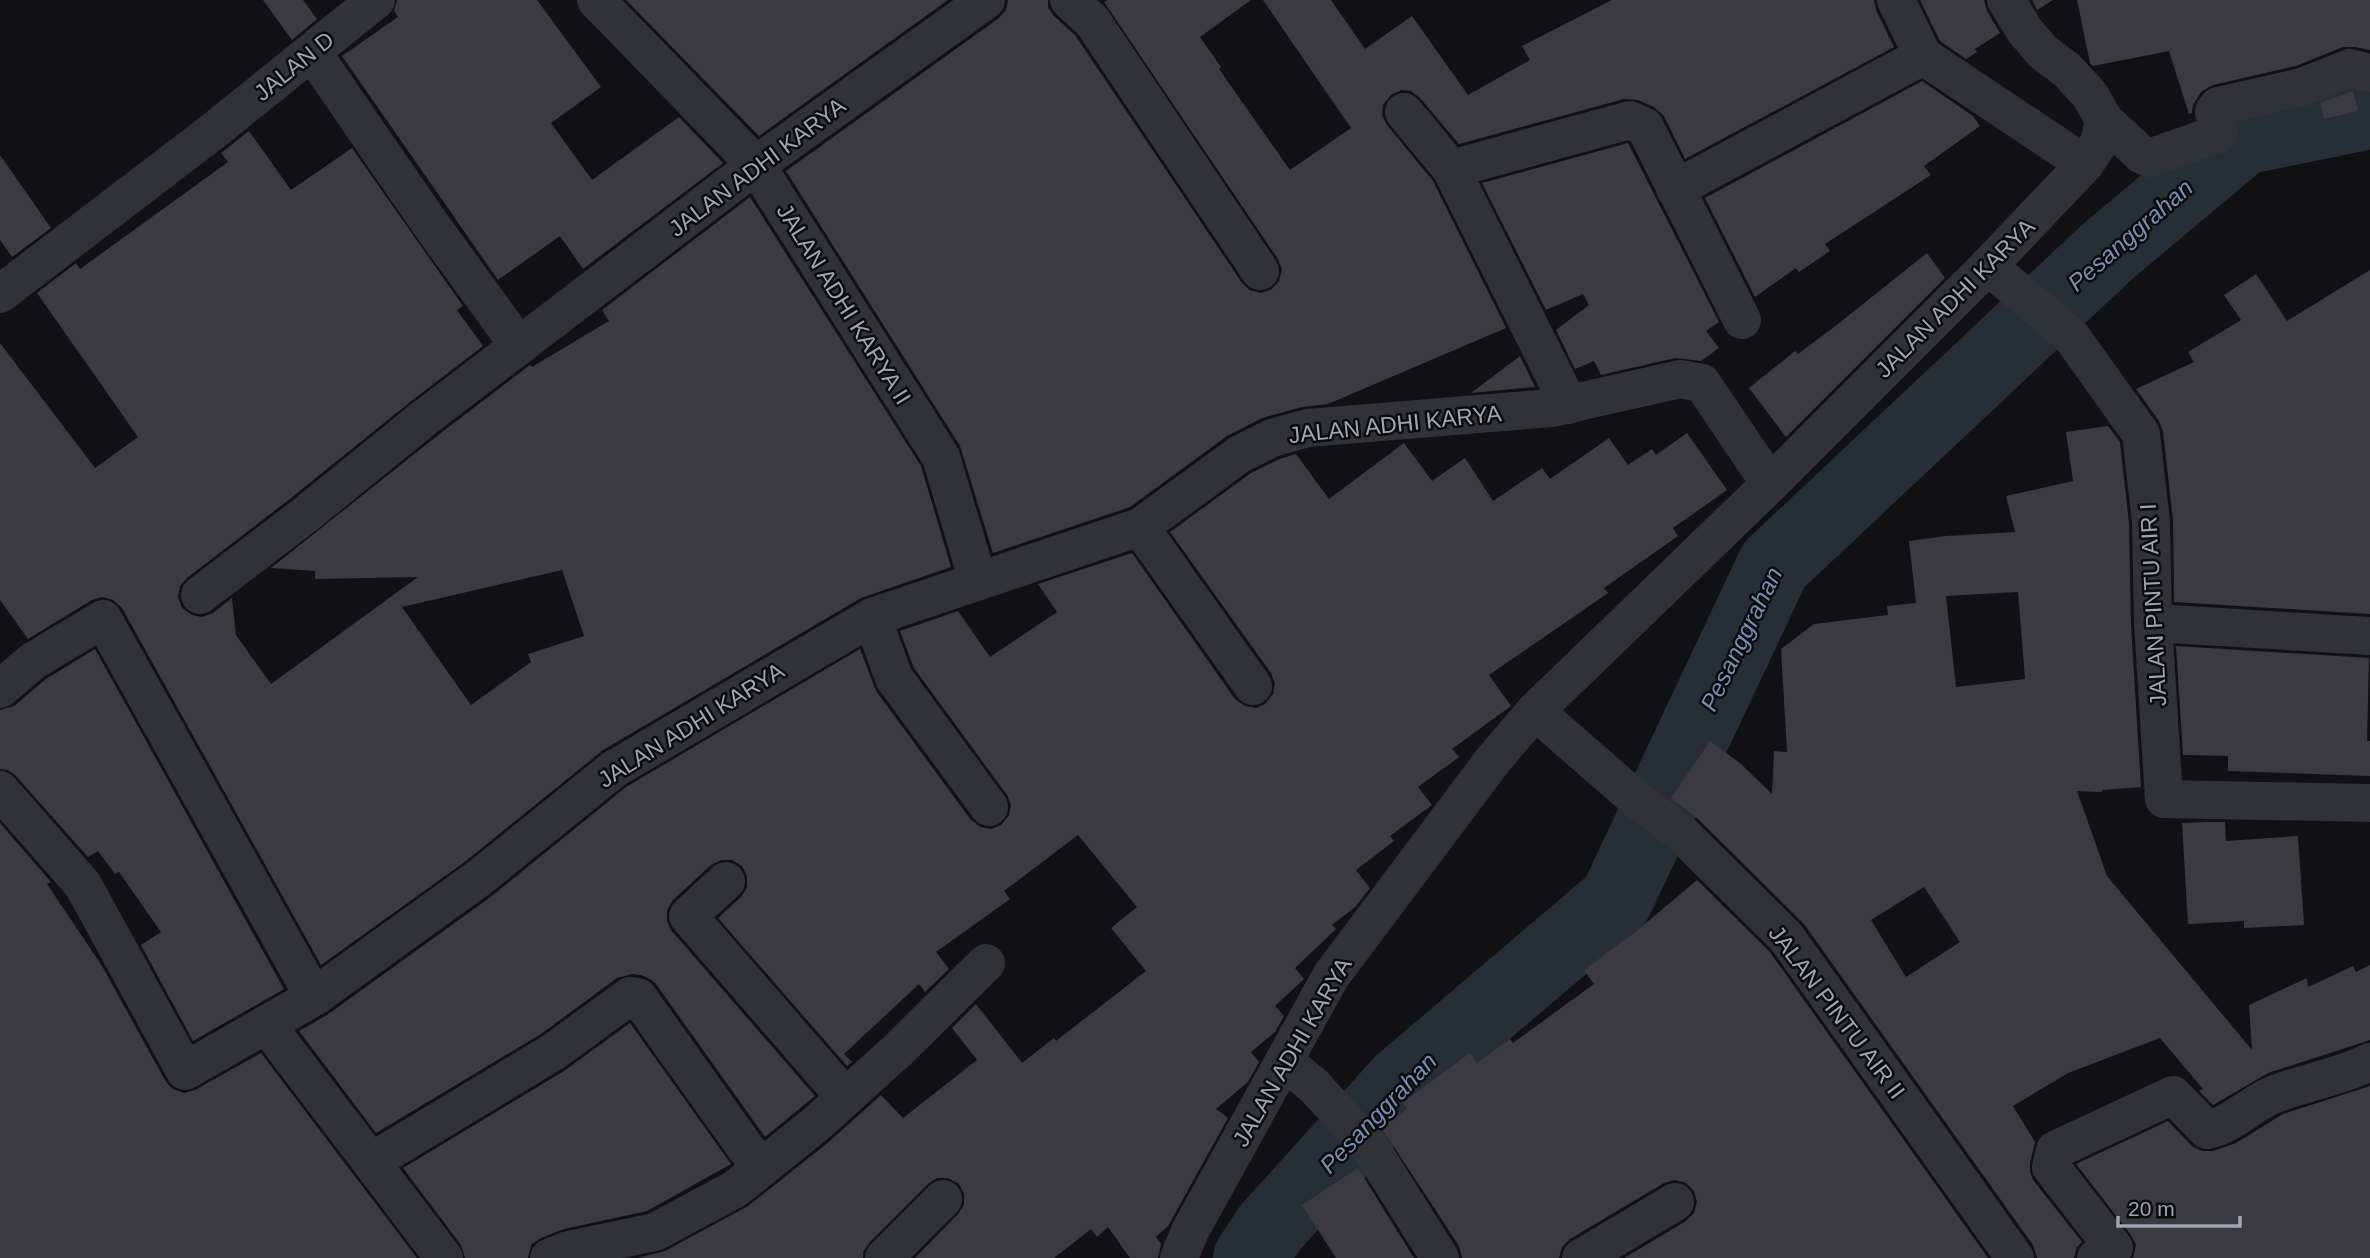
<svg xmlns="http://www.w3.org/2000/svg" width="2370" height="1258" viewBox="0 0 2370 1258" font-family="Arial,sans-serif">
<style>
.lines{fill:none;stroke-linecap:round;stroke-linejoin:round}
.river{stroke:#262e36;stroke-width:74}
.building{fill:#3a3a40;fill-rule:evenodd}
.street{stroke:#313237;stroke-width:38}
.labels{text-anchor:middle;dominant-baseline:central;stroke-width:5;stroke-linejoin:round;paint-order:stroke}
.street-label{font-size:23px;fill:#a0a5b4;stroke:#0c0b0d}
.water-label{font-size:24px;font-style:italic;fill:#7490b3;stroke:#0c0b0d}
</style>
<rect width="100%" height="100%" fill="#111012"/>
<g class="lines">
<polyline class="river" points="1250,1258 1269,1229 1401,1083 1616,900 1774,565 2107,252 2243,138 2370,112"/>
</g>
<g class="building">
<polygon points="263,0 303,0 317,19 292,40"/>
<polygon points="397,0 537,0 601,87 551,123 592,180 679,117 723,163 583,269 560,236 498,280 342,56 398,17 394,11"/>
<polygon points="626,0 948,0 759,136"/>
<polygon points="1008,0 1048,0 1048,7 1054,16 1075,35 1242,283 1250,290 1261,293 1272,289 1279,281 1282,270 1278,259 1104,2 1108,0 1251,0 1200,37 1221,67 1219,69 1290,170 1351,128 1263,0 1331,0 1365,49 1412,16 1468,95 1530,60 1522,46 1612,0 1874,0 1876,10 1894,47 1685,159 1664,116 1654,107 1638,100 1624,99 1459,144 1420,98 1411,91 1401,90 1391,95 1383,105 1382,115 1387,125 1433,181 1506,328 1328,404 1302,407 1262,418 1227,436 1130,507 993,553 960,446 786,171 999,18 1006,10"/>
<polygon points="1920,0 1984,0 1987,11 2000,33 1975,49 1977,52 1966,59 1940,41"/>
<polygon points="2032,0 2053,0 2037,10"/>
<polygon points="2077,0 2370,0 2370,50 2355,47 2343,47 2296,66 2213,85 2201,92 2193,105 2192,113 2189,114 2169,51 2093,66 2090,63"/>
<polygon points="1922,81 1973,116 1980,126 1924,166 1931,175 1825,244 1830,251 1799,272 1796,268 1755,297 1705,198"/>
<polygon points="2353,91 2358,111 2324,119 2320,103"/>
<path d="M249,131L291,190L352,148L463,306L457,310L483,346L410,402L291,498L187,578L180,586L178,597L182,608L192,615L202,617L213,613L232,598L236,635L271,684L418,577L315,579V571L271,568L437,436L530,365L532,367L609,321L602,310L750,197L921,466L951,567L861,598L603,750L466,861L321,965L122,608L113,600L102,597L92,600L28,639L0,600V343L95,468L138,437L37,293L76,263L80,269L228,162L221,153ZM562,570L584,636L528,654L531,662L471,705L402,607Z"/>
<polygon points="1628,143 1719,322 1706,331 1719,348 1701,361 1675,358 1601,375 1594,361 1575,369 1556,330 1589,305 1583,294 1546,310 1482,183"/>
<polygon points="0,155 51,228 12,257 0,240"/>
<polygon points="1927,253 1945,278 1786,437 1749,388 1795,351 1798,354 1838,324"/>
<polygon points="2370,270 2370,614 2174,602 2173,520 2163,432 2159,421 2136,389 2194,362 2188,352 2241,320 2224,295 2256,274 2287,321"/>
<polygon points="1520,356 1535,387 1471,393"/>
<path d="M2108,426L2120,442L2129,523L2131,624L2141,787L2102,790V792L2077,791L2107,876L2252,1050L2249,1005L2307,978L2308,987L2353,966L2356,972L2370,965V1040L2268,1073L2213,1105L2199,1091L2203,1089L2160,1038L2068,1073L2013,1106L2035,1142L2030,1163V1172L2033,1180L2082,1242L2077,1247L2074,1258H2037L2033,1245L1804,924L1697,818L1671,798L1710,741L1741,764L1772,794L1774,751L1787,752L1781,649L1814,624L1888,615L1887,606L1916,603L1909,541L1946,536L2015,532L2006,496L2073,481L2066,432ZM2018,592L2025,679L1956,687L1946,596ZM1924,887L1960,942L1906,977L1871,920Z"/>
<polygon points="1687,433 1727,490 1673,528 1678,536 1604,588 1608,593 1489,675 1511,706 1452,749 1459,757 1418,787 1432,805 1390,836 1394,841 1356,870 1370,888 1355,907 1332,925 1336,929 1295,968 1304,979 1275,1006 1284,1016 1275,1032 1251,1052 1259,1062 1248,1082 1216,1109 1228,1118 1168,1226 1156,1237 1161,1244 1158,1258 1130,1258 1108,1227 1097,1237 1091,1229 1054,1258 915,1258 958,1214 964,1205 964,1194 959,1184 948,1178 937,1178 928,1184 869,1243 863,1252 863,1258 637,1258 665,1251 748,1206 830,1141 881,1095 903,1118 977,1060 952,1028 976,1004 1022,1063 1054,1038 1056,1041 1146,971 1111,928 1137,907 1078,835 1004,891 1010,899 936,952 949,969 925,992 919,984 844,1054 852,1062 847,1066 718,918 741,897 747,888 747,876 742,866 732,860 721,860 711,865 673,900 667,910 667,921 671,930 815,1096 765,1137 656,984 650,979 641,975 632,974 617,978 541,1034 376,1133 299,1031 327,1015 492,896 626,787 860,649 876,691 971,820 981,827 991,829 1001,825 1009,815 1011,805 1007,795 914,668 900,631 958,611 990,657 1057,612 1038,584 1132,553 1235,699 1245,706 1256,708 1265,704 1273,694 1275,683 1271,673 1170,532 1251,473 1280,459 1296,454 1329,499 1404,443 1432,481 1465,458 1493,501 1542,468 1550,479 1609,438 1628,465 1652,449 1656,455"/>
<polygon points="2176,646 2369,658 2367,741 2370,741 2370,776 2228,771 2228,756 2183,755"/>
<polygon points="95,649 284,989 193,1041 141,945 161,932 119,872 115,874 98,851 88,857 16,776 8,770 0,769 0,710 14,706 46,679"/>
<polygon points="2205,822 2225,822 2226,841 2298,836 2304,925 2244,928 2244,921 2188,924 2182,823"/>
<polygon points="0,823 51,882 47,884 102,966 166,1082 173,1089 184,1093 195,1090 261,1053 417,1258 0,1258"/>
<polygon points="1697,880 1769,951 1988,1258 1624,1258 1686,1221 1694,1213 1697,1202 1694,1191 1686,1183 1675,1180 1664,1183 1570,1239 1562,1247 1559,1258 1462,1258 1459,1246 1381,1127 1407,1109 1402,1103 1470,1053 1477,1063 1510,1039 1513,1043 1594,984 1584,970 1634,933"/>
<polygon points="630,1023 731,1164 647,1211 564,1229 541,1238 531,1245 528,1258 465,1258 461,1245 403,1168 564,1071"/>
<polygon points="2370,1086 2370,1258 2133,1258 2136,1245 2131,1235 2076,1164 2168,1121 2192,1146 2202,1151 2213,1151 2236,1143 2283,1114"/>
<polygon points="1358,1168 1414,1258 1336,1258 1302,1205"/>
</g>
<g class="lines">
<g class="street">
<polyline points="596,0 756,165 941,457 978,581"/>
<polyline points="1069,0 1092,21 1260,271"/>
<polyline points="1896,0 1923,56 2085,164"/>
<polyline points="2006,0 2025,31 2043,52 2067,70 2090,95 2104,120 2142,155 2149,158 2218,134 2214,111 2218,106 2302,87 2350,68 2370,73"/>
<polyline points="312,52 429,222 519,346"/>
<polyline points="1404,112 1451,169 1569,405"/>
<polyline points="1451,169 1630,120 1645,127 1742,320"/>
<polyline points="1675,189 1923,56"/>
<polyline points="1988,266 2071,336 2141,434 2151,522 2153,623 2164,799 2370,803"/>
<polyline points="0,294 212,132 376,0"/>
<polyline points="1140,527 1253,686"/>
<polyline points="200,595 305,515 423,419 756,165 986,0"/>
<polyline points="872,617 894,678 989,807"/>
<polyline points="2153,623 2370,636"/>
<polyline points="0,689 33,661 103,619 314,997"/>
<polyline points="1535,711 1636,799 1682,834 1786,937 2015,1258"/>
<polyline points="0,790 83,885 185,1071 314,997 479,878 614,769 872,617 1140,527 1240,454 1272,438 1308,428 1552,408 1680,379 1702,383 1770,484"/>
<polyline points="726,881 688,916 845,1097"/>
<polyline points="266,1024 444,1258"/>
<polyline points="1285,1062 1314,1086 1370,1147 1440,1258"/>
<polyline points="371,1162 553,1052 630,996 638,997 760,1168"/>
<polyline points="549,1258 568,1250 655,1232 735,1189 816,1124 898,1050 986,963"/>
<polyline points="884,1258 943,1199"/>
<polyline points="1179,1258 1190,1231 1331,976 1493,760 1535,711 1770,484 1988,266 2085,164 2099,143 2104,120"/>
<polyline points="1581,1258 1675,1202"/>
<path d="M2096,1258L2114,1248L2051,1167L2055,1150L2173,1095L2207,1130C2233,1125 2251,1103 2275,1094C2306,1082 2340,1077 2370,1062"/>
</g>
</g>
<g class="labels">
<g class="street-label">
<text transform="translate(294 66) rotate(-39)">JALAN D</text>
<text transform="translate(757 167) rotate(-37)">JALAN ADHI KARYA</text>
<text transform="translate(1955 298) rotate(-45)">JALAN ADHI KARYA</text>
<text transform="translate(844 304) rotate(58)">JALAN ADHI KARYA II</text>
<text transform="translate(1395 424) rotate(-6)">JALAN ADHI KARYA</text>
<text transform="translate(2153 605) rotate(-93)">JALAN PINTU AIR I</text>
<text transform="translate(691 725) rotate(-32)">JALAN ADHI KARYA</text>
<text transform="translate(1837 1012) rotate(53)">JALAN PINTU AIR II</text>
<text transform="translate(1292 1052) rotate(-60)">JALAN ADHI KARYA</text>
</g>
<g class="water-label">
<text transform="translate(2130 235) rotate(-41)">Pesanggrahan</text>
<text transform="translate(1741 639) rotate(-64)">Pesanggrahan</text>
<text transform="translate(1378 1113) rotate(-46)">Pesanggrahan</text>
</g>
</g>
<path d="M2118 1216v10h122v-10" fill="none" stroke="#a0a5b4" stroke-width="3.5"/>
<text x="2128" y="1216" font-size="21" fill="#a0a5b4" stroke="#0c0b0d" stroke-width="5" paint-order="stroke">20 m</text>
</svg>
